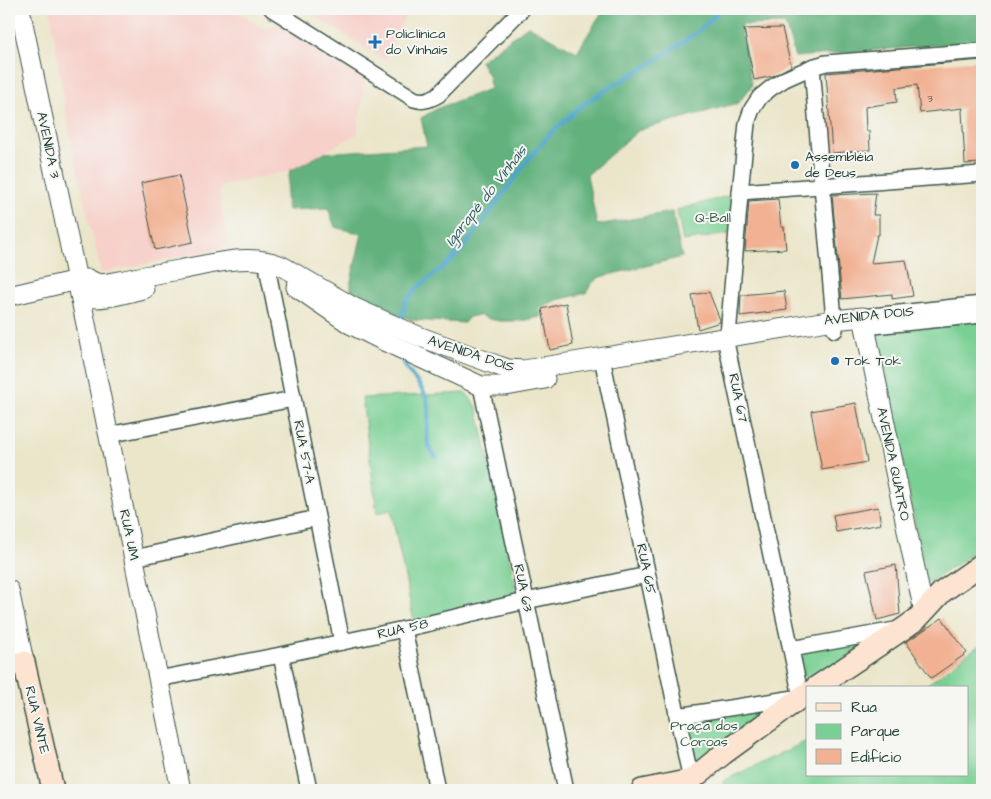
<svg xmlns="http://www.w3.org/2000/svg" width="991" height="799" viewBox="0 0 991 799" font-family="'Architects Daughter',sans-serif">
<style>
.built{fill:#f7d0ca}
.green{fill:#7ad094;stroke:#4c8664}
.forest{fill:#63b27e;stroke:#417859}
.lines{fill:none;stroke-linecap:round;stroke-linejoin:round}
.stream{stroke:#4ea6cb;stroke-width:4.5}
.building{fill:#f2b193}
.minor-casing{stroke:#3e564a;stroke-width:18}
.tertiary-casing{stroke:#3e564a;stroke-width:21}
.secondary-casing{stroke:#3e564a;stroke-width:24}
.minor{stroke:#fff;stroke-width:15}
.tertiary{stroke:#fff;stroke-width:19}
.secondary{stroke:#fde4d1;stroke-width:21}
.poi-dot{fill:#1f6fb2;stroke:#f6f6f2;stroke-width:2}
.labels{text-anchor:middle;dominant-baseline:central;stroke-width:4;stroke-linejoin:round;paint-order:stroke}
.number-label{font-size:11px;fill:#545a4c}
.poi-label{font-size:14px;fill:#1f3d34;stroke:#f6f6f2;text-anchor:start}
.street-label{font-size:14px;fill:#1f3d34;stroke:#f6f6f2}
.park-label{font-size:14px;fill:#315a47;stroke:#f6f6f2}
.water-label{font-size:15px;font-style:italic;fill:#2d5c61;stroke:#f6f6f2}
</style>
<rect width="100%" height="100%" fill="#f6f6f2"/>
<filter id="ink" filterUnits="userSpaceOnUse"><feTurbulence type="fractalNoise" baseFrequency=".02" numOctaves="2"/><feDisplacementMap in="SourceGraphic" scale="10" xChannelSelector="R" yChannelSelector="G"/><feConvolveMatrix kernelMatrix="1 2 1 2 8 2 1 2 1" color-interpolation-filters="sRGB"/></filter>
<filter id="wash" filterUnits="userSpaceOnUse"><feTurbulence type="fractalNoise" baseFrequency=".0096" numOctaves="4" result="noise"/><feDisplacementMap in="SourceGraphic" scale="20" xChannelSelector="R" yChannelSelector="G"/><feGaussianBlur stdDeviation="1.12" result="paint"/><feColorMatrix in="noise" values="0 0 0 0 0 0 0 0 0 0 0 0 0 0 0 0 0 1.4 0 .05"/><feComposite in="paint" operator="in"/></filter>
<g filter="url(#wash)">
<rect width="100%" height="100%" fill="#ebe6ca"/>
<g class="built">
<polygon points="50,9 233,9 265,29 281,23 366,73 357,134 290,171 220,185 219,196 229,247 101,273 75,160 65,108"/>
<polygon points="304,9 408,9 385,60"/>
</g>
<g class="green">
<polygon points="735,194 729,234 683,241 677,210"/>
<polygon points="982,316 982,547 927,584 876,326"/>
<polygon points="466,393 477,407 516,590 509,599 414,621 391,510 377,513 362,398"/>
<polygon points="876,637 806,685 801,653"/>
<polygon points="982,643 982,790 723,790 723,781 807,741 807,775 967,775 967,688 921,688 928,684"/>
<polygon points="773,706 692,766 683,719"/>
</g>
<polygon class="forest" points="604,9 635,9 644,16 651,9 982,9 982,41 795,57 785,24 740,25 752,86 738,103 639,130 587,175 597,225 672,212 682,257 600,277 592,283 586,293 557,300 539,308 541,317 519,321 501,321 489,319 479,315 469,317 464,323 413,320 379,309 351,294 351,281 362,234 335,227 328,208 288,210 286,196 290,171 324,153 427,146 421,118 438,108 490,89 489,77 480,61 528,26 577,52"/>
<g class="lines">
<g class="stream">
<polyline points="401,324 405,303 416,289 453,259 469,241 530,157 551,133 581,106 615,84 649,65 699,31 721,9"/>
<path d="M402,356C404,371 418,380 424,393C434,411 424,425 428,443C429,448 433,453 436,457"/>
</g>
</g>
<g id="blocks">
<g class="building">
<polygon points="782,28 791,66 773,76 754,80 744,29"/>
<polygon points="982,60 982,163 965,164 962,111 963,108 920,113 917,85 896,88 897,102 865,107 866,131 869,131 870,150 832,153 826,73"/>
<polygon points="179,175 193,242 155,250 141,183"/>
<polygon points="876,193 873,215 879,215 879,235 877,235 871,263 906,260 913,296 892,299 892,294 842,299 832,195"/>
<polygon points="778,199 781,227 784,227 786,249 745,251 749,201"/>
<polygon points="784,291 787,310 740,316 741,295"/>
<polygon points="709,292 720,320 720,322 698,329 692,295"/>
<polygon points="566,303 573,345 550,350 542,309"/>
<polygon points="856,403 867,462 822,470 811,411"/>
<polygon points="878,507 881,524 836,532 833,515"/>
<polygon points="896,565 900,614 877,620 866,571"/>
<polygon points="942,618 967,653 931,678 906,642"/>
</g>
</g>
</g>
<g filter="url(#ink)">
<use href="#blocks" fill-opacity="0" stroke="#3e564a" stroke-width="1"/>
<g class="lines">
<defs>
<g id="minor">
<path d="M272,9L414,99C423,102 429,100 438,95L522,9"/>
<polyline points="812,67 822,186 835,330"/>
<polyline points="740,192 982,174"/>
<polyline points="269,262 268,272 342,642"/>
<polyline points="863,317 982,304"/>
<polyline points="864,327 982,315"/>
<polyline points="602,358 691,780"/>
<polyline points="481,386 566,790"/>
<polyline points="108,435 293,399"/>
<polyline points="134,558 317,518"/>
<polyline points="404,629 437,790"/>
<polyline points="791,649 895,630"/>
<polyline points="281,655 309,790"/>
<polyline points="158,679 281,655 404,629 526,601 647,575"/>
<polyline points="677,716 801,697 727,347 741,183 747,123 752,109 760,97 771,88 785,79 812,67 826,63 982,51"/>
</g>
<g id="tertiary">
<polyline points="20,9 77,280 181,790"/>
<path d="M78,286C81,291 85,296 90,297C101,301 132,291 144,289"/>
<polyline points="296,287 350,324 386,342 481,386 506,386 545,379"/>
<path d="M9,296L77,280L88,279L96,283L103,284C129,279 154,274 179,270C212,264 250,252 282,266L355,308L418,336L499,366L508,369L524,370L834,320L863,317L924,612"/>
<polyline points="9,590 24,662"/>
</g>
<g id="secondary">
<polyline points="9,665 24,662 53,790"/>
<polyline points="815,688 903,629 917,619 942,592 982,564"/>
<polyline points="642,790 691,780 723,754 807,693"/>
</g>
</defs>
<use href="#minor" class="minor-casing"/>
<use href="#tertiary" class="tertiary-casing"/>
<use href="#secondary" class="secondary-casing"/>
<use href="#minor" class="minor"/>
<use href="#tertiary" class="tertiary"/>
<use href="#secondary" class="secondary"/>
</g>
</g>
<g class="poi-dot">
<path d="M372.5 34.5h5v5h5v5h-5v5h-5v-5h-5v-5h5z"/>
<circle cx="795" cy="165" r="5"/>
<circle cx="835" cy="361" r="5"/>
</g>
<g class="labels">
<g class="number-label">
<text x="930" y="98">3</text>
</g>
<g class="poi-label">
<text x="386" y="34">Policlínica<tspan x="386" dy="16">do Vinhais</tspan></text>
<text x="805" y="157">Assembléia<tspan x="805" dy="16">de Deus</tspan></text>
<text x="845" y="361">Tok Tok</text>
</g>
<g class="street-label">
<text transform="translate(48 145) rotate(78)">AVENIDA 3</text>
<text transform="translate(869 316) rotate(-6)">AVENIDA DOIS</text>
<text transform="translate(471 354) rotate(18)">AVENIDA DOIS</text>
<text transform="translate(738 398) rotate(78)">RUA 67</text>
<text transform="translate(304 452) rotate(79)">RUA 57-A</text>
<text transform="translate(893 464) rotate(78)">AVENIDA QUATRO</text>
<text transform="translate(129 535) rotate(78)">RUA UM</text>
<text transform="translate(646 569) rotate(78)">RUA 65</text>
<text transform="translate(523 588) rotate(78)">RUA 63</text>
<text transform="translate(403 629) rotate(-13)">RUA 58</text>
<text transform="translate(37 720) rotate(77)">RUA VINTE</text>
</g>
<g class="park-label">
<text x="713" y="218">Q-Ball</text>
<text x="704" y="726">Praça dos<tspan x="704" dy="16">Coroas</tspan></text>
</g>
<g class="water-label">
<text transform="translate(486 196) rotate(-52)">Igarapé do Vinhais</text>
</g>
</g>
<rect width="991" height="799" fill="none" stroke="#f6f6f2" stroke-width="30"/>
<rect x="806" y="686" width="162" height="90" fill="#f6f6f2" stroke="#a0aca6"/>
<rect x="816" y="703" width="25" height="8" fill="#fde4d1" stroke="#a0aca6"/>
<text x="851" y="712" font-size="15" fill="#1f3d34">Rua</text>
<rect x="816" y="724" width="25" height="15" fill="#7ad094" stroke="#a0aca6"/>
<text x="851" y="736" font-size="15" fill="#1f3d34">Parque</text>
<rect x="816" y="749" width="25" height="15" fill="#f2b193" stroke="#a0aca6"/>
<text x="851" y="762" font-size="15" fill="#1f3d34">Edifício</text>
</svg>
